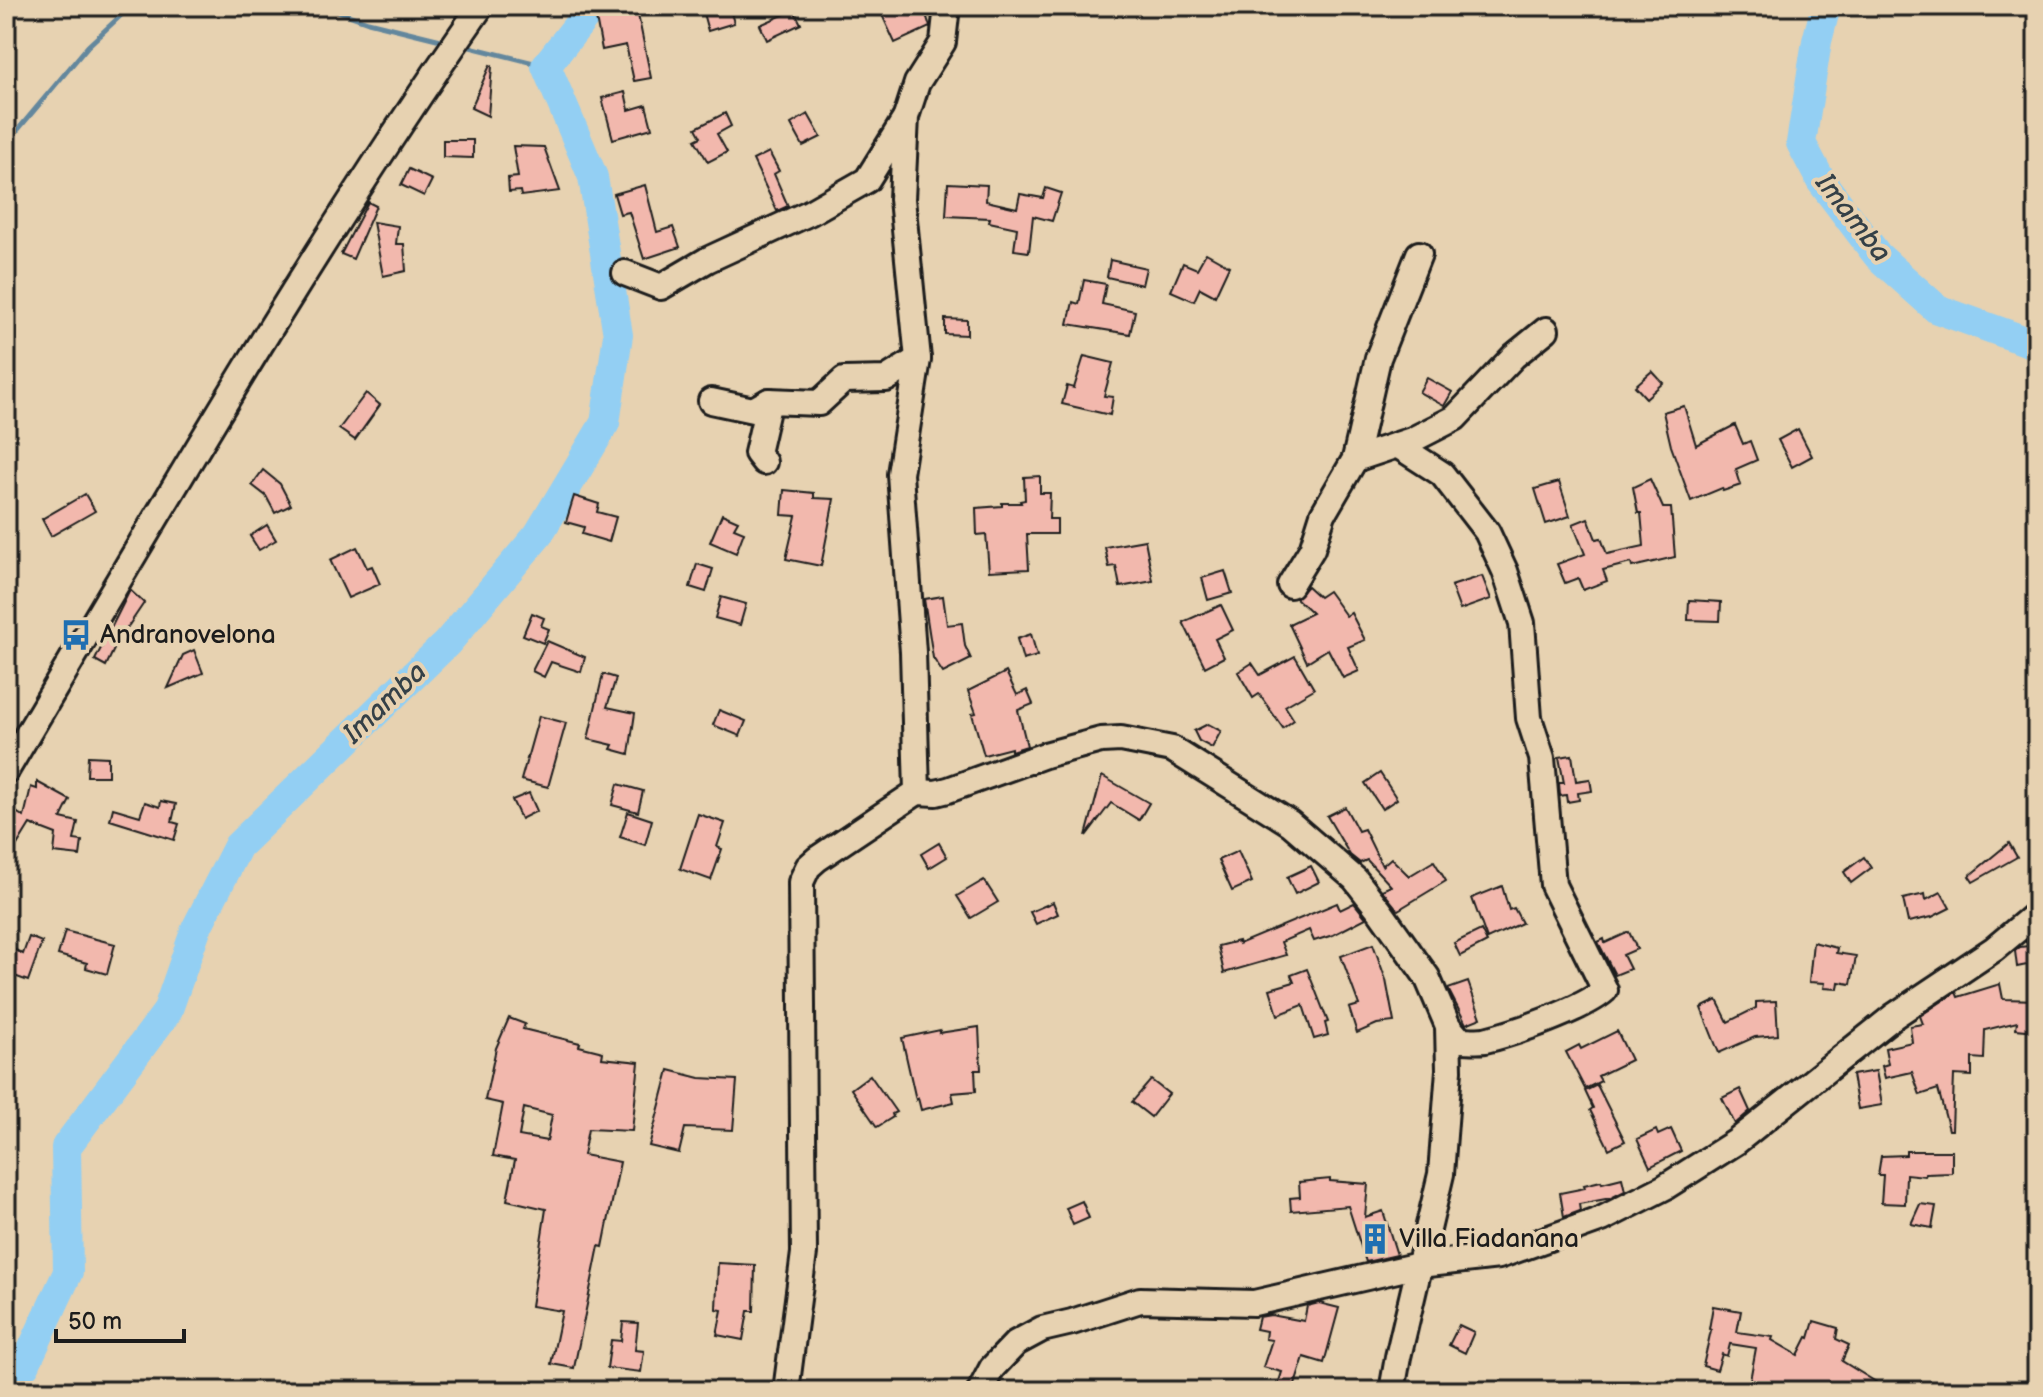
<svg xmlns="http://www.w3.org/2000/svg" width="2043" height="1397" viewBox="0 0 2043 1397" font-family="'Balsamiq Sans',sans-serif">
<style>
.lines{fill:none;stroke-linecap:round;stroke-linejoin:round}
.stream{stroke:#63879d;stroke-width:5}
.river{stroke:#93cff3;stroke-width:30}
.building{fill:#f2b8ad;stroke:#1c1c1c;stroke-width:2;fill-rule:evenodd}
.minor-casing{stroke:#1c1c1c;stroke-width:30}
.minor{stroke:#e7d2b1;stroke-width:24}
.labels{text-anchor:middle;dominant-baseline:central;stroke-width:8;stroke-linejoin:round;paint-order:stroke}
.poi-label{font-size:26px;fill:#1c1c1c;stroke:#e7d2b1;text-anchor:start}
.water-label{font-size:28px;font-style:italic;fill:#344047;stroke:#e7d2b1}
</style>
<rect width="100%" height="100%" fill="#e7d2b1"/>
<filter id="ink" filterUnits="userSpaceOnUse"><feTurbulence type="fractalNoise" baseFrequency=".0125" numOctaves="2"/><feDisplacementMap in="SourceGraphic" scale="16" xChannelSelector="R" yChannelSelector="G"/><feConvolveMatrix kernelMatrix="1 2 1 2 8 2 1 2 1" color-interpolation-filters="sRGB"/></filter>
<g filter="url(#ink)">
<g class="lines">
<g class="stream">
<polyline points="323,6 368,22 449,42"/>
<polyline points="462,45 546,66"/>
<polyline points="6,144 88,46 131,6"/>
</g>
<g class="river">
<polyline points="1826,6 1817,41 1801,143 1821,181 1878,256 1937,309 2037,345"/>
<polyline points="6,1379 25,1365 68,1272 66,1147 167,1012 196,929 238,846 447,643 538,535 605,423 618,335 593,177 546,66 593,6"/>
</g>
</g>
<g class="building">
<polygon points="701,6 729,6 734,23 708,31"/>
<polygon points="878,6 911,6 915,16 925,11 930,27 895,43"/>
<polygon points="637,10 651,78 634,81 626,45 602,50 596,18"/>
<polygon points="794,10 801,24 767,40 760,25"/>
<polygon points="490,65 492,66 488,116 471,108"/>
<polygon points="625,92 629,110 646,105 652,128 613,139 602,98"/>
<polygon points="725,113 731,126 717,134 727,152 708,162 695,140 701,137 696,128"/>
<polygon points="808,114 821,137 803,146 791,124"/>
<polygon points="443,140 473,140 473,158 443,157"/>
<polygon points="513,146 544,147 560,191 521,196 520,191 509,192 508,178 518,177"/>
<polygon points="769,152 779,171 774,174 788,206 777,211 753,160"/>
<polygon points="409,169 432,180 424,196 401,185"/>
<polygon points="948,183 987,185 986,201 1017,208 1020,194 1043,198 1046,188 1061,193 1052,221 1033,216 1029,252 1014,250 1017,228 989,222 990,218 946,216"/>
<polygon points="645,185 657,232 673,227 680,247 644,259 629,212 620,214 614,194"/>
<polygon points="368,202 376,206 353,259 341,254"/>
<polygon points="373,222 398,226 396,244 404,244 406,271 383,276"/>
<polygon points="1206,253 1229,266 1215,296 1200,288 1194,301 1171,291 1183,263 1197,269"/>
<polygon points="1110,260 1146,268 1142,285 1107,277"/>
<polygon points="1084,280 1106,284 1102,304 1135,311 1130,334 1068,324 1073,302 1079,304"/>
<polygon points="945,319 967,320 967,335 945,334"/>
<polygon points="1084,356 1113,363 1104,396 1113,397 1110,415 1062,404 1067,386 1074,388"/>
<polygon points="1652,371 1663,383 1646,398 1635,386"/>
<polygon points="1427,378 1452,392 1444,406 1419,392"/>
<polygon points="366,393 380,405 355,440 339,429"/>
<polygon points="1684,406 1696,445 1735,425 1743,444 1750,441 1757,460 1736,469 1741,485 1723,491 1722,488 1691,501 1671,446 1663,412"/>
<polygon points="1798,429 1812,456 1792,467 1778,440"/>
<polygon points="263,470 280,484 291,505 275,513 266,496 252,485"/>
<polygon points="1040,476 1040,493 1050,493 1049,519 1057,519 1057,534 1027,534 1029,569 989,571 986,534 977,535 976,508 1002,506 1002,503 1021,503 1020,501 1025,500 1024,477"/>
<polygon points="1650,479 1663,508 1671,508 1675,557 1632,567 1631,563 1603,570 1607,581 1583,590 1578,578 1565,583 1557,564 1585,554 1573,524 1588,518 1596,539 1601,538 1607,554 1644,546 1641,513 1638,513 1633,487"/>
<polygon points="1559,482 1570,516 1546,524 1535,489"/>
<polygon points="784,490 814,493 814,498 834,499 821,566 786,559 796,516 782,515"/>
<polygon points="85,494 95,511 51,536 42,519"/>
<polygon points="574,496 599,504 597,512 616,517 609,542 582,534 584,527 566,522"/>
<polygon points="722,514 738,521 734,528 744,532 736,553 710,542"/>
<polygon points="267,525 276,540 259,550 250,536"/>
<polygon points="1145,540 1153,581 1120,587 1116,566 1109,567 1105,547"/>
<polygon points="357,547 367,568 372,566 380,584 348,598 330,560"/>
<polygon points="697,564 713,569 706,592 690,587"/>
<polygon points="1225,571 1232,593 1208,600 1202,578"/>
<polygon points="1482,576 1491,599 1460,610 1451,586"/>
<polygon points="1307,586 1319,597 1328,591 1346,616 1351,613 1365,640 1348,647 1359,671 1343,678 1328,649 1307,662 1289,624 1312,613 1296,598"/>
<polygon points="130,590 144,603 117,643 106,666 95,660"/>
<polygon points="943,596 947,625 962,623 965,646 971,659 943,673 933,658 924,599"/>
<polygon points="721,597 746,604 740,625 715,618"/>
<polygon points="1689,600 1721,602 1720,621 1688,620"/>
<polygon points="1221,605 1233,630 1215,639 1224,657 1205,667 1183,622"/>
<polygon points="532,613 544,618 541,626 549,629 543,643 523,635"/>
<polygon points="1031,634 1037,656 1023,660 1017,639"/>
<polygon points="547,641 585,657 581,672 551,662 544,677 532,671"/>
<polygon points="194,650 203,673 168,688 183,655"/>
<polygon points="1295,656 1314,689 1285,706 1294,720 1283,728 1259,694 1253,698 1238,672 1252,663 1260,675"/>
<polygon points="1006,672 1017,695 1027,690 1033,704 1018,710 1027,746 1011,751 1011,748 984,755 972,714 976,713 968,691"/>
<polygon points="603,674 616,678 607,707 635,713 629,754 611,749 613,745 588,739"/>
<polygon points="719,710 746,721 740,736 713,725"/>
<polygon points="539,716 566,723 548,787 521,780"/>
<polygon points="1208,724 1221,731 1212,748 1199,741 1194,731"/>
<polygon points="1572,755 1576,781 1590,779 1592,791 1578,793 1579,800 1567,802 1566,795 1560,796 1559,783 1564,783 1559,757"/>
<polygon points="88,756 108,757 108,776 87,776"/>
<polygon points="1380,773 1397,799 1382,809 1365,783"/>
<polygon points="1102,776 1149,803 1139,820 1111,803 1086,836"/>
<polygon points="37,782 70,800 61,818 78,822 74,840 82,841 80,856 54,853 56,834 30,824 17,845 6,838 6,828 16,812 24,817 31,787 37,789"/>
<polygon points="618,784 643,791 638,812 612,805"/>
<polygon points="529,793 537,811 521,819 512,800"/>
<polygon points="161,801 176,804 172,822 179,824 174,840 110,820 113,808 140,816 145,802 160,807"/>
<polygon points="1345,807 1358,831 1364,829 1382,866 1391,858 1409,876 1434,861 1446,881 1398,910 1382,890 1391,886 1367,860 1360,863 1350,855 1327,816"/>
<polygon points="628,812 652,820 645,845 620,837"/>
<polygon points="698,814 725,823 717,847 722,849 711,880 680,869"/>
<polygon points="939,843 947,857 929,868 921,854"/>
<polygon points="2009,843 2017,857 1973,882 1969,876"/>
<polygon points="1238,851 1252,882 1232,891 1218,860"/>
<polygon points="1864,857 1871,868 1851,883 1844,872"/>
<polygon points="1311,866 1319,882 1295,894 1287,877"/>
<polygon points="984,880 998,902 971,918 957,896"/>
<polygon points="1502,886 1509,910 1514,908 1522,923 1487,939 1472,898"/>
<polygon points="1941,892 1950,908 1932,917 1908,922 1903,899 1925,894 1926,900"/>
<polygon points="1053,902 1058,914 1036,924 1030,912"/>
<polygon points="1337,903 1340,910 1354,903 1366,918 1333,935 1314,941 1309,930 1281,942 1286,955 1224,973 1218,946 1238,941 1239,944"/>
<polygon points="1481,930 1487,942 1460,956 1454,943"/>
<polygon points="65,931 115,944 107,974 86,968 87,963 58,955"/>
<polygon points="1629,932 1637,949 1623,955 1630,969 1615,975 1598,942 1604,939 1605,943"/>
<polygon points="2037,933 2037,963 2017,967 2015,951 2020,947 2029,946 2026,942"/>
<polygon points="29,937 42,942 28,981 6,973 6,945 23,954"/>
<polygon points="1813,942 1837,948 1836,953 1856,956 1851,984 1839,982 1838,989 1824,988 1825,983 1809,982"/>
<polygon points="1373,944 1386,980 1394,1022 1377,1024 1357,1033 1349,1008 1359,1005 1341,956"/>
<polygon points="1307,969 1328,1022 1325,1023 1328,1035 1314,1039 1303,1005 1278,1015 1270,989 1294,982 1291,975"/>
<polygon points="1468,982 1481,1018 1466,1024 1448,989"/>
<polygon points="2000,984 2003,999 2037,1000 2037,1031 2016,1029 2017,1022 1985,1030 1984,1059 1972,1058 1972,1076 1954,1075 1952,1130 1949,1130 1938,1089 1920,1095 1912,1072 1885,1078 1882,1066 1888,1064 1885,1048 1912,1042 1910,1026 1923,1024 1920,1016 1956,992 1958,997"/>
<polygon points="1717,1000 1728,1022 1756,1008 1756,1002 1776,1001 1778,1035 1755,1037 1719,1053 1701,1008"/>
<path d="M509,1018L525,1024L523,1029L580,1043L579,1046L603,1052L602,1058L639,1062L632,1131L588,1129L583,1155L620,1162L603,1247L599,1246L574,1368L551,1364L562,1311L531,1306L546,1209L507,1200L515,1160L493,1156L503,1104L485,1100L496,1048ZM524,1108L552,1115L547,1141L519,1136Z"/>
<polygon points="979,1027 981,1070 975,1070 976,1091 952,1093 954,1102 921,1110 918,1098 916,1100 902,1038 940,1030 939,1033"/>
<polygon points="1617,1031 1631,1060 1598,1076 1601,1081 1585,1089 1566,1052 1579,1045 1581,1049"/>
<polygon points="669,1070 700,1078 737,1080 733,1130 685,1128 679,1153 649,1146"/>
<polygon points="1876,1071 1882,1105 1858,1109 1852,1075"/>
<polygon points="870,1075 896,1112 892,1114 893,1117 877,1127 851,1089"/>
<polygon points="1151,1080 1169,1094 1151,1117 1132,1102"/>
<polygon points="1597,1085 1625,1141 1609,1149 1590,1110 1593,1108 1585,1091"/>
<polygon points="1740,1089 1750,1111 1735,1124 1722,1098"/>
<polygon points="1671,1129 1681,1151 1650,1167 1637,1139 1656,1130 1658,1135"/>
<polygon points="1906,1151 1952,1151 1952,1173 1926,1174 1925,1176 1906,1174 1905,1204 1881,1203 1883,1175 1878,1175 1881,1156 1906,1155"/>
<polygon points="1622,1178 1625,1191 1611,1198 1579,1204 1580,1211 1564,1217 1560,1193 1585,1188 1584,1185 1601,1181 1602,1183"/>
<polygon points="1330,1179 1330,1181 1368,1184 1365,1217 1383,1211 1397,1255 1366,1262 1348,1206 1291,1211 1290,1198 1300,1197 1299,1182"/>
<polygon points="1082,1201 1089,1218 1073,1225 1066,1208"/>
<polygon points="1920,1204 1936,1206 1932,1228 1911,1224"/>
<polygon points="718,1263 755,1265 754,1311 748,1311 743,1340 717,1335 722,1310 716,1309"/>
<polygon points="1319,1303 1339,1308 1324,1363 1304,1357 1293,1391 1276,1391 1282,1372 1263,1367 1272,1340 1265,1339 1266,1331 1256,1329 1259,1317 1271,1315 1304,1321 1307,1306"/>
<polygon points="1713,1306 1741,1311 1737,1332 1773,1337 1772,1340 1798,1355 1807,1337 1809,1338 1814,1321 1838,1328 1836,1339 1849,1345 1842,1361 1876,1382 1871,1391 1748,1391 1756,1348 1730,1344 1727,1356 1722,1354 1717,1370 1703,1366 1711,1330 1709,1329"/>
<polygon points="623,1322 638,1323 635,1350 644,1351 641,1372 607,1368 611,1340 621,1341"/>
<polygon points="1459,1325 1474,1332 1465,1353 1449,1345"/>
</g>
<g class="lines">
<defs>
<g id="minor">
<polyline points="625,273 661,287 707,260 809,213 867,180 905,119"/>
<polyline points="711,401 753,410 769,401"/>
<path d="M1397,445L1442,474L1487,532L1505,571L1522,623L1529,718L1542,758L1553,885L1605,990C1584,1009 1514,1033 1485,1040C1477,1041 1468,1040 1460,1040L1448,1026"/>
<polyline points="1355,459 1412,440 1455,418 1514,356 1546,330"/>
<polyline points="764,462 757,453 769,401 819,403 844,380 886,379 918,359"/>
<polyline points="1290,585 1312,549 1323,514 1355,459 1378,358 1419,254"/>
<path d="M6,771C159,513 309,252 481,6"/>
<polyline points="917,792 936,793 948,790 1045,755 1101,740 1121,739 1172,749 1290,823 1355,879 1380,911 1427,977 1448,1026 1449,1070 1441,1174 1398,1357 1392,1391"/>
<polyline points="786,1391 804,1253 801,882 808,867 817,859 917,792 913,652 900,474 918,359 902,199 906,117 917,83 943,42 947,6"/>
<polyline points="980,1391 992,1368 1016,1343 1042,1329 1072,1322 1140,1300 1254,1303 1419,1265 1499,1256 1602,1219 1665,1187 1736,1142 1894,1016 1994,949 2037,913"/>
</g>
</defs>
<use href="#minor" class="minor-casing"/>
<use href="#minor" class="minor"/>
</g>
</g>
<defs>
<symbol id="bus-bare" viewBox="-9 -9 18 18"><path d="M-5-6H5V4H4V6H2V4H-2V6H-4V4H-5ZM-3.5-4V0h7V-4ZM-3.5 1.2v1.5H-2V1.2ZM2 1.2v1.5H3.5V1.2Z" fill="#1f6fb2" stroke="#e7d2b1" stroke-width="2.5" paint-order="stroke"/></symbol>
<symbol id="building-bare" viewBox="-9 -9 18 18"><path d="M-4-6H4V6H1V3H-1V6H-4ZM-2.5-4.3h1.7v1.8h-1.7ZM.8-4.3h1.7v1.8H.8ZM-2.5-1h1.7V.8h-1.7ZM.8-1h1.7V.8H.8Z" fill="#1f6fb2" stroke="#e7d2b1" stroke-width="2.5" paint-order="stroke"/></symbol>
</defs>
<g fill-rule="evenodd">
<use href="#bus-bare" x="54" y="613" width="44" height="44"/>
<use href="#building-bare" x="1353" y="1217" width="44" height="44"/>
</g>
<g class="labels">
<g class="poi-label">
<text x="100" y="635">Andranovelona</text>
<text x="1399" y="1239">Villa Fiadanana</text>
</g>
<g class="water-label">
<text transform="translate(1853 218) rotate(52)">Imamba</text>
<text transform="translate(385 703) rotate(-44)">Imamba</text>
</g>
</g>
<rect width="2043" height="1397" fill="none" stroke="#e7d2b1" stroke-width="32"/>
<rect x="16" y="16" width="2011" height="1365" fill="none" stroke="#1c1c1c" stroke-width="3" filter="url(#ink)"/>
<path d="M56 1329v12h128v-12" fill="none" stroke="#1c1c1c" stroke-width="4"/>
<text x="68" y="1329" font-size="24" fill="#1c1c1c" stroke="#e7d2b1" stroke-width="6" paint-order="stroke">50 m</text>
</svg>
